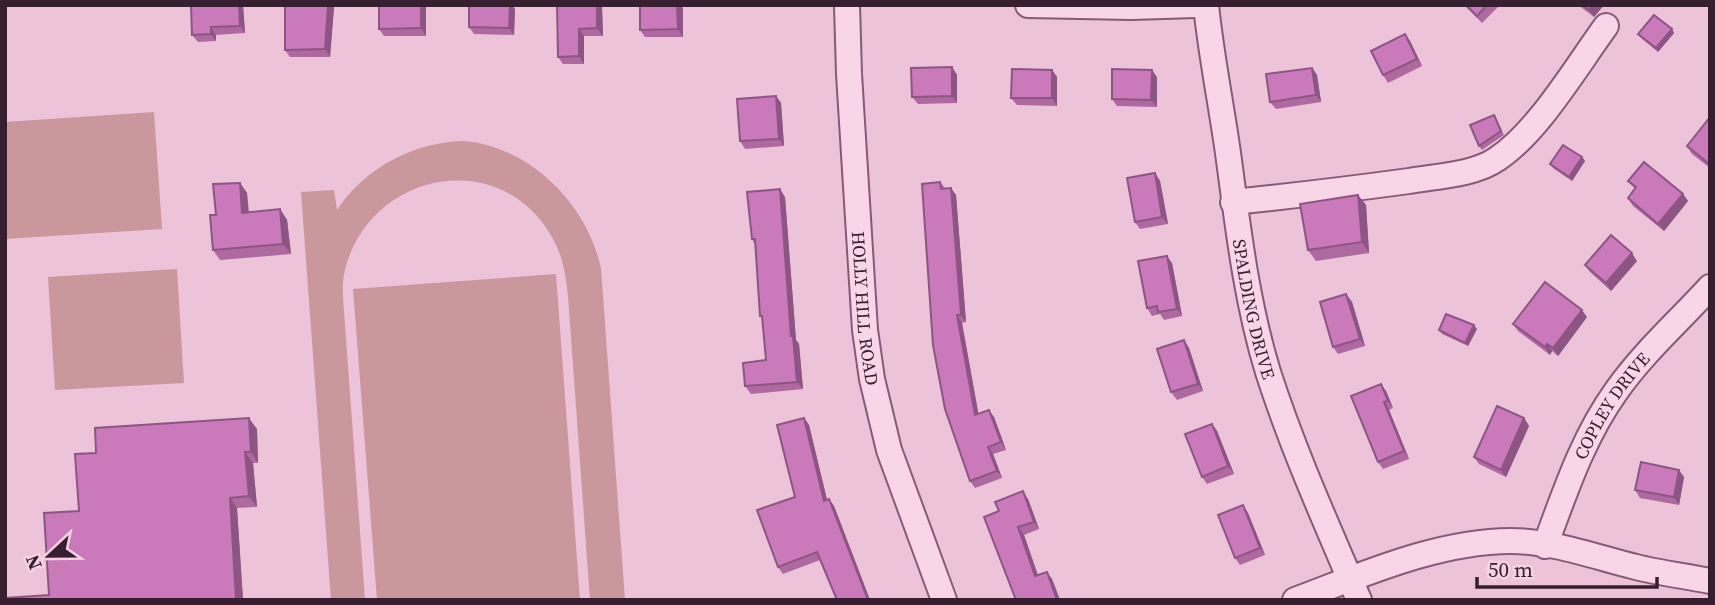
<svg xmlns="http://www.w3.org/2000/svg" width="1715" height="605" viewBox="0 0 1715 605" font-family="'Source Serif 4',serif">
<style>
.park{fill:#ca979d}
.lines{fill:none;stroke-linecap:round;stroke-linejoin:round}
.minor-casing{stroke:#865a79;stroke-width:28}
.minor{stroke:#f8d6e8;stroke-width:24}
.wall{fill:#ae69a1}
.shaded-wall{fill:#8d5583}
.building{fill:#ca7abb;stroke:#8d5583;stroke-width:2}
.labels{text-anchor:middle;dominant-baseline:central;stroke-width:7;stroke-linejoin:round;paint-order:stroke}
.street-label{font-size:18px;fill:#371e30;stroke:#f4d2e4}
</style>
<rect width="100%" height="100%" fill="#edc3d9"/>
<g class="park">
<polygon points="154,112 162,229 5,239 5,122"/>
<path d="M464,141C531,147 587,204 601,268L625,600H590L568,296C566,276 563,257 553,239C502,144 366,171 344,274C342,286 343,299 344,311L365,600H331L301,192L334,190L337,210C365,168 413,142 464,141Z"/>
<polygon points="177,269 184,383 55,390 48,277"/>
<polygon points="556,274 580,600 377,600 353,289"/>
</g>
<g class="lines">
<defs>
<g id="minor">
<path id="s1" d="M847,5L849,74L865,330L872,379L889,450L944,600"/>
<polyline points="1028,5 1131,7 1196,5"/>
<path id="s2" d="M1206,5C1211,55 1221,103 1228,153C1238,227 1246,300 1268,372C1293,450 1327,525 1359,600"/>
<path d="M1233,202C1292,196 1350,189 1409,181C1437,176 1474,175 1497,159C1538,132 1576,67 1606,26"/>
<path id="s3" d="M1545,546C1565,492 1583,437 1617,390C1644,352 1679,321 1710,287"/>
<path d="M1295,600C1362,575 1438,541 1511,541C1553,541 1595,557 1636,567C1660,573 1685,576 1710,581"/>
</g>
</defs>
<use href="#minor" class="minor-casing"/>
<use href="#minor" class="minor"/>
</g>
<g class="wall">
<polygon points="191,5 243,5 245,33 216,35 216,41 198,42 192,35"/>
<polygon points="426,5 426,36 384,36 379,29"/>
<polygon points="557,5 601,5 602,7 603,36 584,36 584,64 563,64 558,57"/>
<polygon points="1464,5 1500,5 1482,23"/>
<polygon points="1578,5 1604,5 1594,17"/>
<polygon points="334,7 330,57 290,57 285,50"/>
<polygon points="683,8 683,37 645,37 640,30"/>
<polygon points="515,9 514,35 474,34 469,27"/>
<polygon points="1672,29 1674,33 1658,52 1641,38 1638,34"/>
<polygon points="1405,34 1410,41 1422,66 1388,83 1383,75"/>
<polygon points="952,67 957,75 957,103 918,104 912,97"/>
<polygon points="1312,68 1317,75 1321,102 1276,109 1270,102"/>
<polygon points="1052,70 1057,77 1057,106 1017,105 1011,98"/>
<polygon points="1157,77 1157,107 1117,106 1112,99"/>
<polygon points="776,96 781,103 784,146 745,149 740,141"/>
<polygon points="1494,115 1504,135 1482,150 1479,146"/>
<polygon points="1710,117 1710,168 1692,154 1687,146"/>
<polygon points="1582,157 1585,161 1572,181 1553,168 1550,164"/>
<polygon points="1155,173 1160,181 1168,224 1140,229 1135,222"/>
<polygon points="1628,181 1683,194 1688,201 1664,231 1633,206 1628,198 1635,189"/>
<polygon points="940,182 945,188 956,195 966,322 962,323 978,413 994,417 1006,450 993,454 1002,478 975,488 970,481"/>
<polygon points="240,183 247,193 249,212 280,209 287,220 291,254 220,260 213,250 216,215"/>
<polygon points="1358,195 1366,205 1369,253 1316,261 1308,250"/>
<polygon points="785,197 796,340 799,344 803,389 751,394 745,386 766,360 763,319 760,316 755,245 752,239"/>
<polygon points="1637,261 1611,291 1590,272 1585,265"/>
<polygon points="1172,263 1182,316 1164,320 1160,314 1152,316 1147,308"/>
<polygon points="1346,294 1352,302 1365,346 1338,354 1333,347"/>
<polygon points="1587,317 1558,356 1552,351 1550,355 1518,331 1513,324"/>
<polygon points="1477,329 1468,346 1442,334 1439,330"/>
<polygon points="1184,340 1189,348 1203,391 1177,400 1171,392"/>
<polygon points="1386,391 1393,408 1389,410 1409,459 1383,469 1378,462 1351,396"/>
<polygon points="804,418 809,425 827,500 829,499 834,506 870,600 837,600 820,560 783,574 778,567 795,497"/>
<polygon points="1524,418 1529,426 1506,477 1479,464 1474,457"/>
<polygon points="1212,424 1217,431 1234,474 1207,484 1202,477"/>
<polygon points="257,429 258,463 253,463 257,507 237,508 243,600 5,600 49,595 79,511 96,453"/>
<polygon points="1684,477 1679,505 1640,498 1635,490"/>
<polygon points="1028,499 1039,529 1024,535 1038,576 1052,579 1060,600 1016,600 999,511"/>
<polygon points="1243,505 1248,513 1265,555 1240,565 1235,558"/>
</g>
<g class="shaded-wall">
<polygon points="239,5 243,5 245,33 240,26"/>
<polygon points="328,5 333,5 334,7 330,57 325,49"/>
<polygon points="421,5 426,6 426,36 421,28"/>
<polygon points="510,5 512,5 515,9 514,35 509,28"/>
<polygon points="597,5 601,5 602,7 603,36 597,28"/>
<polygon points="677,5 680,5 683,8 683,37 678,29"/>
<polygon points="1592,5 1604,5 1594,17 1589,10"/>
<polygon points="211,27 216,35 216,41 211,34"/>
<polygon points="579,29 584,36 584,64 579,56"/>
<polygon points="1672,29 1674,33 1658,52 1656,48"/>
<polygon points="1405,34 1410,41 1422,66 1417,59"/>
<polygon points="952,67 957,75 957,103 952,96"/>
<polygon points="1312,68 1317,75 1321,102 1316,95"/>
<polygon points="1052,70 1057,77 1057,106 1052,98"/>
<polygon points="1152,70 1157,77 1157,107 1151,100"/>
<polygon points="776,96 781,103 784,146 779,139"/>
<polygon points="1582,157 1585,161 1572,181 1569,177"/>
<polygon points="1155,173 1160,181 1168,224 1162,217"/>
<polygon points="240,183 247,193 249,223 242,213"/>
<polygon points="951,188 956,195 966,322 961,315"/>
<polygon points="780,189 785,197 796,340 799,344 803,389 797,382 791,336"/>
<polygon points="1683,194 1688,201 1664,231 1658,224"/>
<polygon points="1358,195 1366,205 1369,253 1362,242"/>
<polygon points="280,209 287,220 291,254 283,244"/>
<polygon points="1632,253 1637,261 1611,291 1606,283"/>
<polygon points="1167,256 1172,263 1182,316 1177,309"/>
<polygon points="1346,294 1352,302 1365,346 1360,339"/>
<polygon points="1582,310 1587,317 1558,356 1553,348"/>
<polygon points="957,315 962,323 980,422 975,415"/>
<polygon points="1474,325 1477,329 1468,346 1465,343"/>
<polygon points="1184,340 1189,348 1203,391 1198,384"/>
<polygon points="1547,344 1552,351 1550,355 1545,347"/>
<polygon points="1381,384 1386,391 1393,408 1388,401"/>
<polygon points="1384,402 1389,410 1409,459 1404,451"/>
<polygon points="989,410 994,417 1006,450 1001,442"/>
<polygon points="249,418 257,429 258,463 251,452"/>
<polygon points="804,418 809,425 829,508 824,501"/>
<polygon points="1524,418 1529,426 1506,477 1501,470"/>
<polygon points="1212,424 1217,431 1234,474 1228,466"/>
<polygon points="988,447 993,454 1002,478 997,471"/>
<polygon points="245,452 253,463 257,507 249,496"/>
<polygon points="1679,470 1684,477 1679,505 1674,497"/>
<polygon points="1023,491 1028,499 1039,529 1034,522"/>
<polygon points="230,498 237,508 243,600 236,600"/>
<polygon points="829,499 834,506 870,600 868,600"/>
<polygon points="1243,505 1248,513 1265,555 1260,548"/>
<polygon points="1018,527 1024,535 1041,584 1035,576"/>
<polygon points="1047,572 1052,579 1060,600 1057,600"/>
</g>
<g class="building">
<polygon points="191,5 239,5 240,26 211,27 211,34 192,35"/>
<polygon points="285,5 328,5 325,49 285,50"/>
<polygon points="379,5 421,5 421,28 379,29"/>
<polygon points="469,5 510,5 509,28 469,27"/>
<polygon points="557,5 597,5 597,28 579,29 579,56 558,57"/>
<polygon points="640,5 677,5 678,29 640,30"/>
<polygon points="1466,5 1487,5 1477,16"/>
<polygon points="1583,5 1592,5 1589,10"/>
<polygon points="1654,15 1672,29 1656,48 1638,34"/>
<polygon points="1405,34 1417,59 1383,75 1371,51"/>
<polygon points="952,67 952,96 912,97 911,68"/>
<polygon points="1312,68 1316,95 1270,102 1266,74"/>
<polygon points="1012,69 1052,70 1052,98 1011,98"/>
<polygon points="1112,69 1152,70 1151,100 1112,99"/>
<polygon points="776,96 779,139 740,141 737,99"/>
<polygon points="1494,115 1501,131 1479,146 1470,125"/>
<polygon points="1710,117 1710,161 1708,163 1687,146"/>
<polygon points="1563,145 1582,157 1569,177 1550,164"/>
<polygon points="1644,162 1683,194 1658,224 1628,198 1636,187 1628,181"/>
<polygon points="1155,173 1162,217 1135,222 1127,178"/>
<polygon points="940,182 941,189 951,188 961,315 957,315 975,415 989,410 1001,442 988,447 997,471 970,481 945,409 933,345 922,184"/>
<polygon points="240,183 242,213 280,209 283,244 213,250 210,215 216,215 213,184"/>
<polygon points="780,189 791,336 793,336 797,382 745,386 743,363 766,360 762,316 760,316 755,239 752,239 747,192"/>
<polygon points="1358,195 1362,242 1308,250 1300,204"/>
<polygon points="1611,235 1632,253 1606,283 1585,265"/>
<polygon points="1167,256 1177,309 1158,312 1157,306 1147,308 1138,261"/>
<polygon points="1545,282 1582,310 1553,348 1547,344 1545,347 1513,324"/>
<polygon points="1346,294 1360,339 1333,347 1320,302"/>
<polygon points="1446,314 1474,325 1465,343 1439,330"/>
<polygon points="1184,340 1198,384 1171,392 1157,349"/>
<polygon points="1381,384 1388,401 1384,402 1404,451 1378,462 1351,396"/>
<polygon points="1497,406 1524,418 1501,470 1474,457"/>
<polygon points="249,418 251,452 245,452 249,496 230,498 236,600 5,600 5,598 49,595 44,513 79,511 75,454 96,453 95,428"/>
<polygon points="804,418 824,501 829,499 868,600 837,600 817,552 778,567 757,510 795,497 777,425"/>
<polygon points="1212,424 1228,466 1202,477 1185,434"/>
<polygon points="1641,462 1679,470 1674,497 1635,490"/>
<polygon points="1023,491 1034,522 1018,527 1035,576 1047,572 1057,600 1016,600 984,517 999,511 995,502"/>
<polygon points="1243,505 1260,548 1235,558 1218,515"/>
</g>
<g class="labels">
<g class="street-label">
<text stroke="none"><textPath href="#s1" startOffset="304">HOLLY HILL ROAD</textPath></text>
<text stroke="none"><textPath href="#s2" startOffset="308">SPALDING DRIVE</textPath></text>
<text stroke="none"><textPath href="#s3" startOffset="156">COPLEY DRIVE</textPath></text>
</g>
</g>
<rect width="1715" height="605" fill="none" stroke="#371e30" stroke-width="14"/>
<g transform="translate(49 556) rotate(248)" stroke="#f4d2e4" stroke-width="5" paint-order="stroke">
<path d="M0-5L12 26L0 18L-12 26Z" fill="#371e30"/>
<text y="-10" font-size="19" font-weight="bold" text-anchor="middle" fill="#371e30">N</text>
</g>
<path d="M1477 577v10h180v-10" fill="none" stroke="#371e30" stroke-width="3.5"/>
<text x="1488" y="577" font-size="21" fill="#371e30" stroke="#f4d2e4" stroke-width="5" paint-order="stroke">50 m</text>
</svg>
